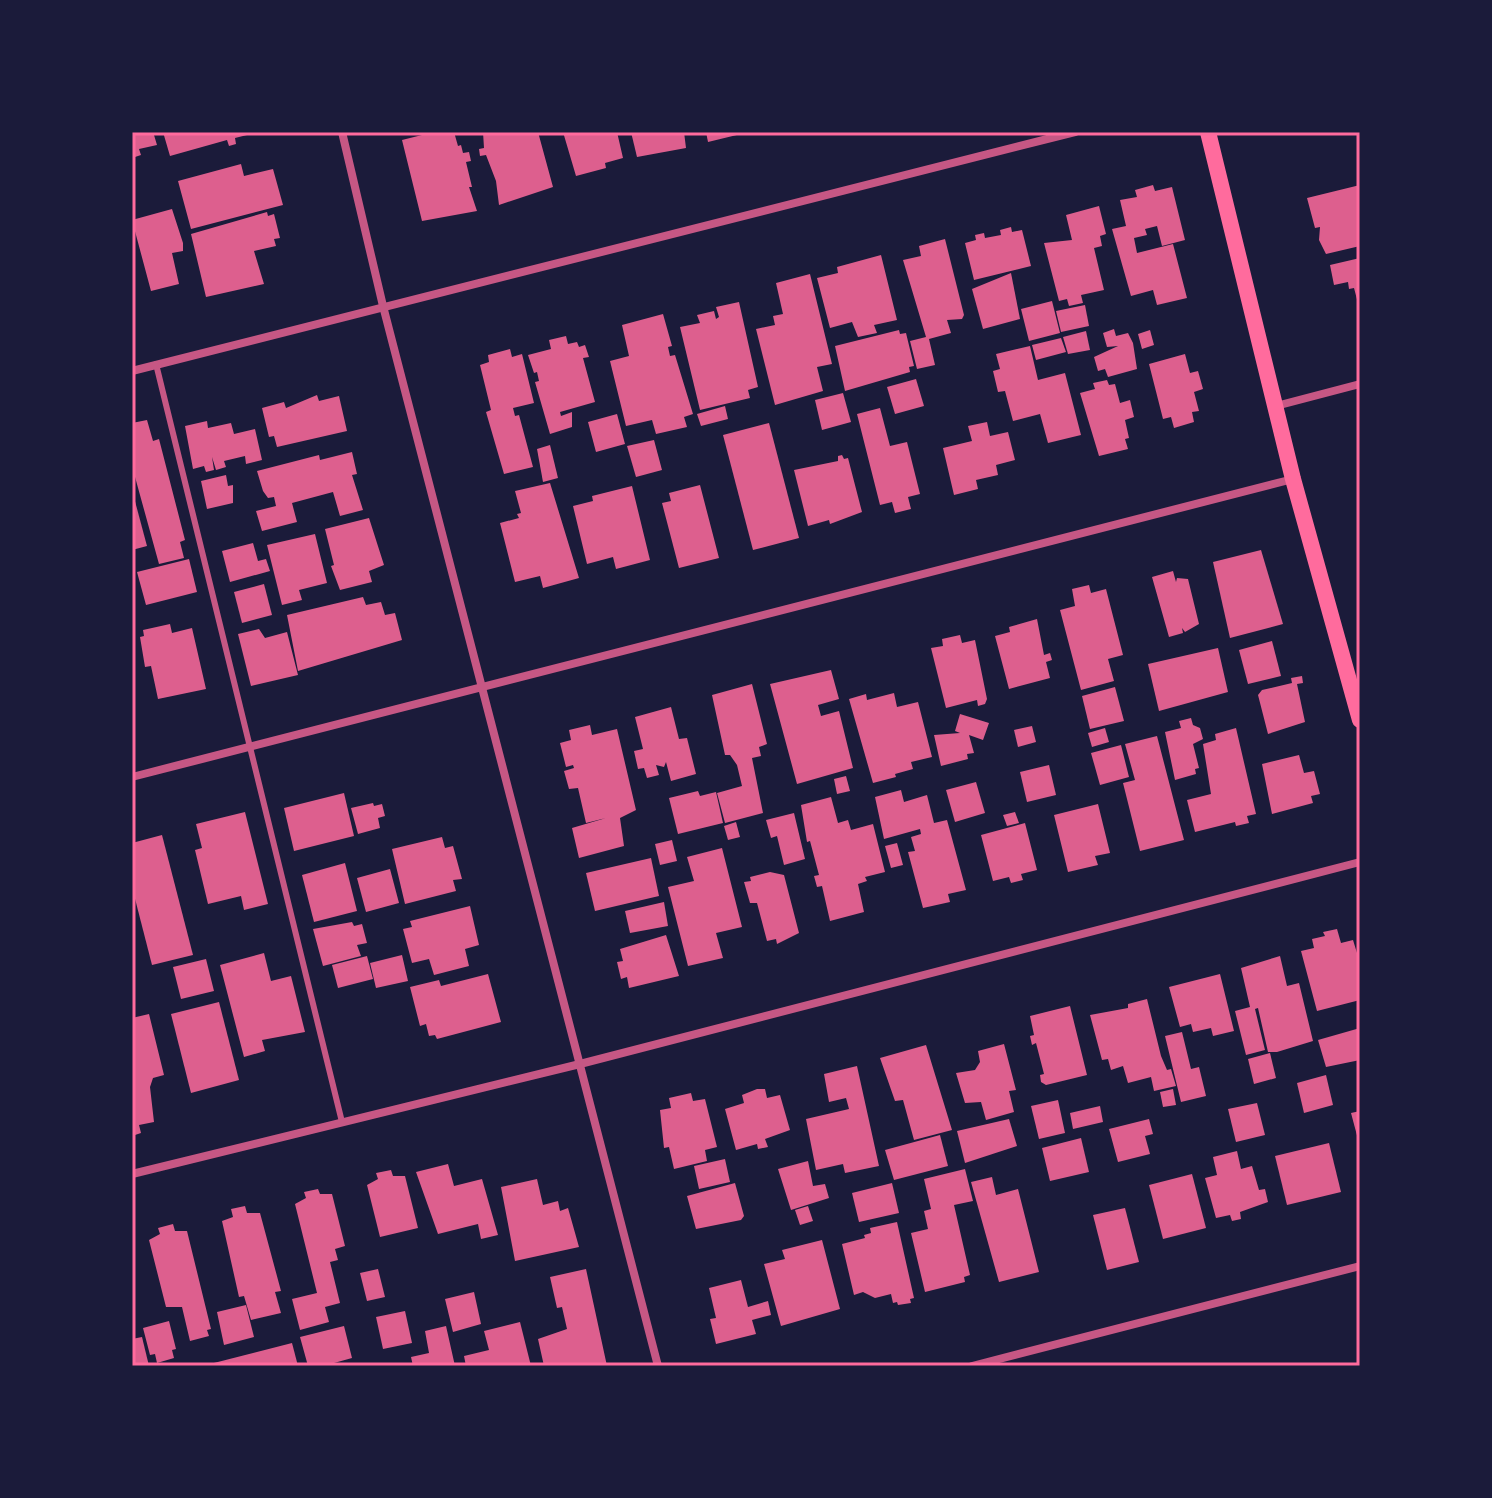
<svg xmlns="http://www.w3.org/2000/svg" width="1492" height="1498" viewBox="0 0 1492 1498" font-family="'Alegreya Sans',sans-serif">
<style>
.building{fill:#dd5f8e}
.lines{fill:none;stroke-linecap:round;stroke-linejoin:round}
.service{stroke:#c65784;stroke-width:6}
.minor{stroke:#c65784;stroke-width:8}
.secondary{stroke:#ff6b9d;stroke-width:16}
.neatline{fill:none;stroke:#ff6b9d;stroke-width:3}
</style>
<rect width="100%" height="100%" fill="#1b1b3a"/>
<g class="building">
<polygon points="132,132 160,132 154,135 157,145 139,149 141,155 132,158"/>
<polygon points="163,132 255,132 255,133 235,138 236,144 229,146 227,140 170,156"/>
<polygon points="434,132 454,132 458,146 461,145 463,153 469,152 471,161 466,162 472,187 469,187 477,211 422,221 402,140"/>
<polygon points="483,132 538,132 553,187 499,205 496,181 486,155 480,156 479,149 484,148"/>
<polygon points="563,132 617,132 623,158 605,163 606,168 576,176"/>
<polygon points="631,132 684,132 686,148 637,157"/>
<polygon points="706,132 745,132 745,133 708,142"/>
<polygon points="241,164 244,176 273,169 283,205 191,229 178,181"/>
<polygon points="1153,185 1155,191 1172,187 1185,240 1162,246 1157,226 1145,229 1147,235 1134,238 1137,253 1173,244 1187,298 1157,305 1153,290 1131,296 1112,229 1126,226 1120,200 1137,197 1135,190"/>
<polygon points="1360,185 1360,246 1326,254 1319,240 1320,227 1315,228 1307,198"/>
<polygon points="1099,206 1106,234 1100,236 1102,246 1094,248 1104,290 1081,295 1083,303 1069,306 1067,299 1059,301 1044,243 1072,240 1066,215"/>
<polygon points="172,209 183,243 183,251 172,253 179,284 151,291 132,220"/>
<polygon points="267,212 268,216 274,214 280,238 274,239 276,246 254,251 264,284 206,297 191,234"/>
<polygon points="1011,227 1012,232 1022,230 1031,266 974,280 965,243 976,240 975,235 984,233 985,238 1001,235 1000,230"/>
<polygon points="945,239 964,315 962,319 947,320 951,333 929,339 935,365 917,369 910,341 926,337 903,260 921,256 919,246"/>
<polygon points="881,255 897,320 874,325 877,333 858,337 852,322 830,328 817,278 838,273 837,267"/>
<polygon points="1360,258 1360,307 1359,307 1354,288 1349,289 1348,282 1334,285 1330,265"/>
<polygon points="1011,273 1020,319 983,329 972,289"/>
<polygon points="810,274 832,364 817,367 823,391 775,405 756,329 775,325 773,316 783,314 776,283"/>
<polygon points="1052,301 1060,333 1029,341 1021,309"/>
<polygon points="739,302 758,387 748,390 750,398 700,410 680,327 700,323 697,315 714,311 716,319 719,317 716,307"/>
<polygon points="1085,305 1089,326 1061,332 1056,311"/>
<polygon points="663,314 672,346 668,347 670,356 675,355 693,414 684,417 687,427 656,434 652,420 626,426 610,361 629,356 622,325"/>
<polygon points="1114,329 1116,336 1128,333 1133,343 1137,369 1108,377 1105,369 1098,371 1094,357 1118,346 1107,347 1103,333"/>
<polygon points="899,330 900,334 906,333 914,366 909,367 910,372 845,391 835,346"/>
<polygon points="1150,330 1154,345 1142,349 1138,334"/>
<polygon points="1086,331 1090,350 1068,354 1063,337"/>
<polygon points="566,336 568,344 577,342 579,347 585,345 589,357 583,358 595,402 560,412 561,416 572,412 572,427 550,434 535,382 539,381 537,372 534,373 528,355 551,349 549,340"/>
<polygon points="1061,338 1066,352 1036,360 1032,345"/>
<polygon points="1030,346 1038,380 1065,373 1081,435 1048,443 1040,414 1013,421 1005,391 998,392 993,371 1000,369 996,354"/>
<polygon points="510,349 512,357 522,354 534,403 513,408 515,416 519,415 533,467 504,474 486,412 491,410 480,365 489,362 488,355"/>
<polygon points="1185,354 1190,373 1198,371 1203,389 1194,392 1199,411 1192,412 1194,422 1174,428 1171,417 1163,419 1149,364"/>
<polygon points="916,379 924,406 895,414 887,387"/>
<polygon points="1107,380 1109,385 1115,384 1120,403 1130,400 1134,417 1125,420 1129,438 1125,439 1128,449 1099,456 1080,393 1095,389 1093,383"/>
<polygon points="843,393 851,422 822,430 815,400"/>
<polygon points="317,395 319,401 339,396 347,431 277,447 274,436 269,437 262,408 284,402 286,408"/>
<polygon points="725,406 728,419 701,426 697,414"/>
<polygon points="880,408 890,446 907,442 920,494 908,497 911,509 895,513 892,502 880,505 857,414"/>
<polygon points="617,414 625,444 596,452 588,422"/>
<polygon points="147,420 153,441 159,439 185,540 180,542 184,558 159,564 132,466 132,423"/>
<polygon points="207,421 208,428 231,423 234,434 255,429 262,460 246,464 245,456 224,461 226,467 216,470 212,457 214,470 206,472 204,466 193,469 185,426"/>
<polygon points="987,422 990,436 1008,432 1015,460 996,465 998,475 976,480 978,489 954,495 943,448 972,441 968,426"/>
<polygon points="769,423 799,538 753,550 723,435"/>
<polygon points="654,440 662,470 636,477 627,446"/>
<polygon points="550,445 558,478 543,482 537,449"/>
<polygon points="352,452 357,474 352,475 363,510 340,516 333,492 292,503 297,522 262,531 256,511 276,506 274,497 268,498 263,491 257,471 319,455 320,460"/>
<polygon points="842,455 844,459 848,458 862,512 830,524 829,520 808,526 794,470 838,461 838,456"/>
<polygon points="226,475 228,486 233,485 233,503 207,509 201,481"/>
<polygon points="550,483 579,578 543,588 540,576 515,582 500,523 519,518 517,514 521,513 515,491"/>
<polygon points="700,485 719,558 679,568 662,503 671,501 669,493"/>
<polygon points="632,486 650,560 616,569 613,557 587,564 573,506 593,501 592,496"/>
<polygon points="132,490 147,546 132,550"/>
<polygon points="369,518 384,565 369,571 372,582 340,590 331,566 334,565 325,529"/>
<polygon points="315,534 327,583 299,590 302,600 282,605 267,545"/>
<polygon points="253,543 258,561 266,559 270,571 230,582 222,551"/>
<polygon points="1261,550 1283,624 1230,638 1213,562"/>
<polygon points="189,559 197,592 146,605 137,572"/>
<polygon points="1173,571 1176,582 1177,578 1188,579 1199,624 1185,632 1182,628 1183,633 1169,637 1152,577"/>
<polygon points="264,584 272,615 242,623 234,592"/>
<polygon points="1089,585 1091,593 1106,589 1123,655 1108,659 1114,681 1081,690 1060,610 1075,606 1072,589"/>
<polygon points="363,597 366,605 381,602 385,615 395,613 402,640 298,671 287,615"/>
<polygon points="1037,619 1044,655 1050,653 1052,660 1046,662 1050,678 1009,689 995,636 1010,632 1009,627"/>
<polygon points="170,624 172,633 192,628 206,689 158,699 151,666 145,667 140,637 144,636 143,630"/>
<polygon points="259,629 265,638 287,632 298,675 251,686 238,634"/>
<polygon points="960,635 962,643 975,640 987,699 985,704 978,706 977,700 946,708 931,648 943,646 942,639"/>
<polygon points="1272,641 1281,676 1248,684 1239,650"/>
<polygon points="1218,648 1228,692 1159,711 1148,664"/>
<polygon points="831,670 839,699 818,705 821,716 839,711 853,768 797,784 770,684"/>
<polygon points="1302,676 1303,683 1297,684 1305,722 1268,734 1258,695 1262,690 1292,683 1291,678"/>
<polygon points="752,684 767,744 759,747 761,756 752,758 763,813 725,823 717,793 742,786 737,765 730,755 725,755 712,695"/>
<polygon points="1115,687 1124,721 1090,729 1082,696"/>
<polygon points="894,693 897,707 918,702 932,757 911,762 913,769 895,774 896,777 873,783 849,699 866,694 867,700"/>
<polygon points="671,707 679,739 687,738 696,774 671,781 666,762 664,767 656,765 659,775 647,778 644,768 638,769 634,751 643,749 635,717"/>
<polygon points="960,714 989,723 983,740 969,735 974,753 967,754 968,759 941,766 934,735 960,733 955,731"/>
<polygon points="1191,718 1193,725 1200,728 1203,739 1193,744 1199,768 1195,769 1196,774 1175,780 1165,732 1181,728 1179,721"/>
<polygon points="590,725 592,735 617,729 636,810 620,818 624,846 579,858 572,828 606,818 586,823 578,788 569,789 564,771 574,768 573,765 566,767 560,743 571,740 569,730"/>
<polygon points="1032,726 1036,742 1018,747 1014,730"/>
<polygon points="1105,728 1109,742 1092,747 1088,733"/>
<polygon points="1236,728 1256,814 1247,816 1249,823 1236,826 1235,822 1195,832 1187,800 1211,794 1203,744 1216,740 1215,734"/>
<polygon points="1157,736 1184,840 1140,851 1123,783 1135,780 1125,744"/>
<polygon points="1121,745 1129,777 1100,785 1091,753"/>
<polygon points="1299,755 1304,773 1314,771 1320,794 1311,796 1313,803 1272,814 1262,764"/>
<polygon points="1049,765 1056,795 1027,802 1020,772"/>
<polygon points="846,776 850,791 837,794 834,779"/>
<polygon points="976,782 985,813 955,822 946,790"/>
<polygon points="901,790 904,802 927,795 934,823 947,820 966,890 948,894 950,902 923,908 908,852 915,851 911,837 921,834 920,829 884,839 875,797"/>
<polygon points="698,791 700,796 716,792 723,823 678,834 669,798"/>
<polygon points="344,793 354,836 294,851 284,808"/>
<polygon points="831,797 838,823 848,820 851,830 873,824 885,872 865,877 867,881 858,884 864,912 830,921 822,886 817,887 814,876 819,875 810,841 807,842 801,805"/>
<polygon points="373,803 374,806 382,804 385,816 378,818 380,828 358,834 351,808"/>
<polygon points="1098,804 1110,853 1095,856 1098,865 1068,872 1054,815"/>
<polygon points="245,812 268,904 244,910 241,896 208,904 195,850 202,848 196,824"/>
<polygon points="1015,812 1019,823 1007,826 1003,815"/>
<polygon points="794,813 805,859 784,865 777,836 771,838 766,820"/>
<polygon points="736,822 740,837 728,840 724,826"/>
<polygon points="1025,823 1037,870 1021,874 1023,880 1011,883 1009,877 993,881 981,835"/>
<polygon points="162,835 193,955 152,965 132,887 132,843"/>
<polygon points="442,837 445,848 453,846 462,879 453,880 456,891 405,904 392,849"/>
<polygon points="672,840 677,861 660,865 655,844"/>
<polygon points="897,843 903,865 891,868 885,846"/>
<polygon points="722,848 742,927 716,933 723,958 688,966 668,887 694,881 687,857"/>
<polygon points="651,858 659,896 595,911 586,873"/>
<polygon points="345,863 357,911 314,922 302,875"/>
<polygon points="390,869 399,903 366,912 357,878"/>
<polygon points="770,872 784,875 799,933 777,944 776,939 767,941 757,903 750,903 744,882 751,881 750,877"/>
<polygon points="664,902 668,926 630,933 625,911"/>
<polygon points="470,906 479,945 465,949 469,966 434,975 429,959 412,963 403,929 412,927 410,921"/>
<polygon points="352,922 354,926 362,924 367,943 357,945 361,956 323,966 313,929"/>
<polygon points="1337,929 1341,943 1353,940 1357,953 1360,953 1360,1000 1317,1011 1301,951 1314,948 1312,939 1325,936 1323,932"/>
<polygon points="666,935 679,976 629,988 627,977 621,979 617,962 623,961 620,949"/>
<polygon points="264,953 271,981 291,976 305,1032 262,1040 265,1051 244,1057 220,965"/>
<polygon points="402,955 408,981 376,988 370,963"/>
<polygon points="367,956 373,979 338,988 332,965"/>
<polygon points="1280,956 1287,986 1299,983 1313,1041 1277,1052 1268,1052 1258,1008 1255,1009 1265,1050 1246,1055 1235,1011 1250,1007 1241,968"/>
<polygon points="206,959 214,991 181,999 173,967"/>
<polygon points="488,974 501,1022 437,1039 435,1035 429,1036 426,1024 420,1026 410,987 439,980 441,986"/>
<polygon points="1220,974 1234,1031 1213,1036 1211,1028 1193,1032 1191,1024 1180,1027 1169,987"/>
<polygon points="1147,999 1161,1056 1167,1070 1171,1069 1176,1086 1154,1091 1151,1077 1128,1083 1123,1066 1111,1070 1108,1059 1102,1060 1090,1015 1128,1008 1128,1004"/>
<polygon points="219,1002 239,1080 191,1093 171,1014"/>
<polygon points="1070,1006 1087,1075 1046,1085 1041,1082 1040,1075 1044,1074 1036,1043 1032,1045 1030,1036 1034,1035 1030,1016"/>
<polygon points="149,1014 164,1075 153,1078 150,1087 154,1122 139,1125 141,1133 132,1136 132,1018"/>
<polygon points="1360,1028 1360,1060 1326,1067 1318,1040"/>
<polygon points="1182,1032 1191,1069 1199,1067 1206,1096 1181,1102 1165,1036"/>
<polygon points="1004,1044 1016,1090 1009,1091 1014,1112 986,1120 981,1102 965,1103 956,1073 975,1070 980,1062 978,1051"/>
<polygon points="926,1045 952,1130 914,1140 903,1100 895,1101 880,1058"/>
<polygon points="1270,1053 1276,1078 1254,1084 1248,1059"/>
<polygon points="857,1066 879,1166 845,1173 843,1164 816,1170 806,1119 849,1109 846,1098 829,1102 824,1074"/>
<polygon points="1326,1075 1333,1105 1304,1113 1297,1083"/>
<polygon points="757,1089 765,1089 767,1098 780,1095 790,1130 765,1139 768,1147 758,1149 757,1144 736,1150 725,1109 744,1103 742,1095"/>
<polygon points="1173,1089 1176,1105 1163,1107 1160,1092"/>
<polygon points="691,1093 693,1101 705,1099 717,1147 705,1150 707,1161 674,1169 669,1147 664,1148 660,1110 671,1108 669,1098"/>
<polygon points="1058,1100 1065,1133 1039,1139 1031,1106"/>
<polygon points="1257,1103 1265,1135 1236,1142 1228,1109"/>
<polygon points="1100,1106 1103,1122 1073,1129 1070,1113"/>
<polygon points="1360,1111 1360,1143 1359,1143 1351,1113"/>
<polygon points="1009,1119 1017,1146 965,1163 957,1131"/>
<polygon points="1149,1119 1153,1134 1145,1136 1150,1154 1118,1162 1109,1129"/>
<polygon points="940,1135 948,1166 894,1180 885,1150"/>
<polygon points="1081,1138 1089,1172 1050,1181 1042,1148"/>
<polygon points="1329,1143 1341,1192 1287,1205 1275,1156"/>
<polygon points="1237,1151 1241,1169 1252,1166 1259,1190 1265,1189 1268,1202 1240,1212 1241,1219 1232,1221 1230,1215 1216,1218 1205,1178 1217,1175 1213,1157"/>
<polygon points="725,1159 730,1182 699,1189 694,1166"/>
<polygon points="808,1161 813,1186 825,1184 829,1198 791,1210 778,1169"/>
<polygon points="448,1164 454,1186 482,1179 498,1235 481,1239 478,1224 438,1234 416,1172"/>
<polygon points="965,1169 973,1201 954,1205 970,1275 964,1277 965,1282 925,1292 911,1233 928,1229 924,1211 931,1209 924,1179"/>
<polygon points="391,1170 393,1176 405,1176 418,1228 380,1237 367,1185 378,1179 376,1173"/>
<polygon points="1192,1174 1206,1228 1163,1239 1149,1185"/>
<polygon points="992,1177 996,1195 1018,1189 1039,1272 999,1282 971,1182"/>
<polygon points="537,1179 543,1205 558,1201 560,1211 568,1208 579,1247 515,1261 501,1187"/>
<polygon points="735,1183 744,1216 741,1220 696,1229 687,1196"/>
<polygon points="892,1183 899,1213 859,1222 852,1193"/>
<polygon points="318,1189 320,1194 332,1194 345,1246 335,1249 338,1260 330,1262 340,1303 325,1307 329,1322 300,1330 292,1299 317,1293 295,1204 306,1198 304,1192"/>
<polygon points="245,1206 247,1213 260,1213 281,1291 275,1292 281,1313 251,1320 244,1296 239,1297 222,1221 233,1217 231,1209"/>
<polygon points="808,1206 813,1221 800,1225 795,1210"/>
<polygon points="1125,1208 1139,1262 1107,1270 1093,1215"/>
<polygon points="897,1222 914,1298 910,1299 911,1303 898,1305 897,1302 893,1303 891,1294 875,1298 863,1292 854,1295 842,1244 865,1238 864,1235 871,1233 870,1228"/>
<polygon points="173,1224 175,1231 187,1231 211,1329 207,1330 209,1336 190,1341 182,1307 166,1307 149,1240 160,1234 158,1228"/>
<polygon points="822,1240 840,1309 781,1326 764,1264 785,1259 782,1250"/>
<polygon points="378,1269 385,1297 367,1301 360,1273"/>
<polygon points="586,1269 607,1366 544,1366 538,1339 567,1329 562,1307 557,1308 550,1277"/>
<polygon points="741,1280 748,1307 768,1301 771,1315 752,1320 756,1334 716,1344 710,1319 716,1318 709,1288"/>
<polygon points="474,1292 481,1324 453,1332 445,1299"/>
<polygon points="246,1305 254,1337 224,1345 217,1312"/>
<polygon points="405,1311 412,1343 383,1349 376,1317"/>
<polygon points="169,1321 176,1349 172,1350 174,1358 157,1363 155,1354 150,1355 143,1328"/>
<polygon points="520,1322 531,1366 466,1366 464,1356 489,1350 484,1331"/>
<polygon points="344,1326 352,1358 334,1363 335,1366 308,1366 300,1337"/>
<polygon points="446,1326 455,1366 413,1366 411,1357 429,1353 425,1331"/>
<polygon points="142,1337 149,1366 132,1366 132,1339"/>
<polygon points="292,1343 298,1366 207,1366 206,1365"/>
</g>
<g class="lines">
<polyline class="service" points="156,364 342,1122"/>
<g class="minor">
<polyline points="342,132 383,306 658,1366"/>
<polyline points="132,371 1075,132"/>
<polyline points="1276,406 1360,384"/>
<polyline points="132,777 1293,479"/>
<polyline points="132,1174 580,1064 1360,862"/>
<polyline points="972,1366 1360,1266"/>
</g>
<polyline class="secondary" points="1208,132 1293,479 1360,720"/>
</g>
<rect width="1492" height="1498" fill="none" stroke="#1b1b3a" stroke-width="268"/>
<rect x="134" y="134" width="1224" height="1230" class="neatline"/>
</svg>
